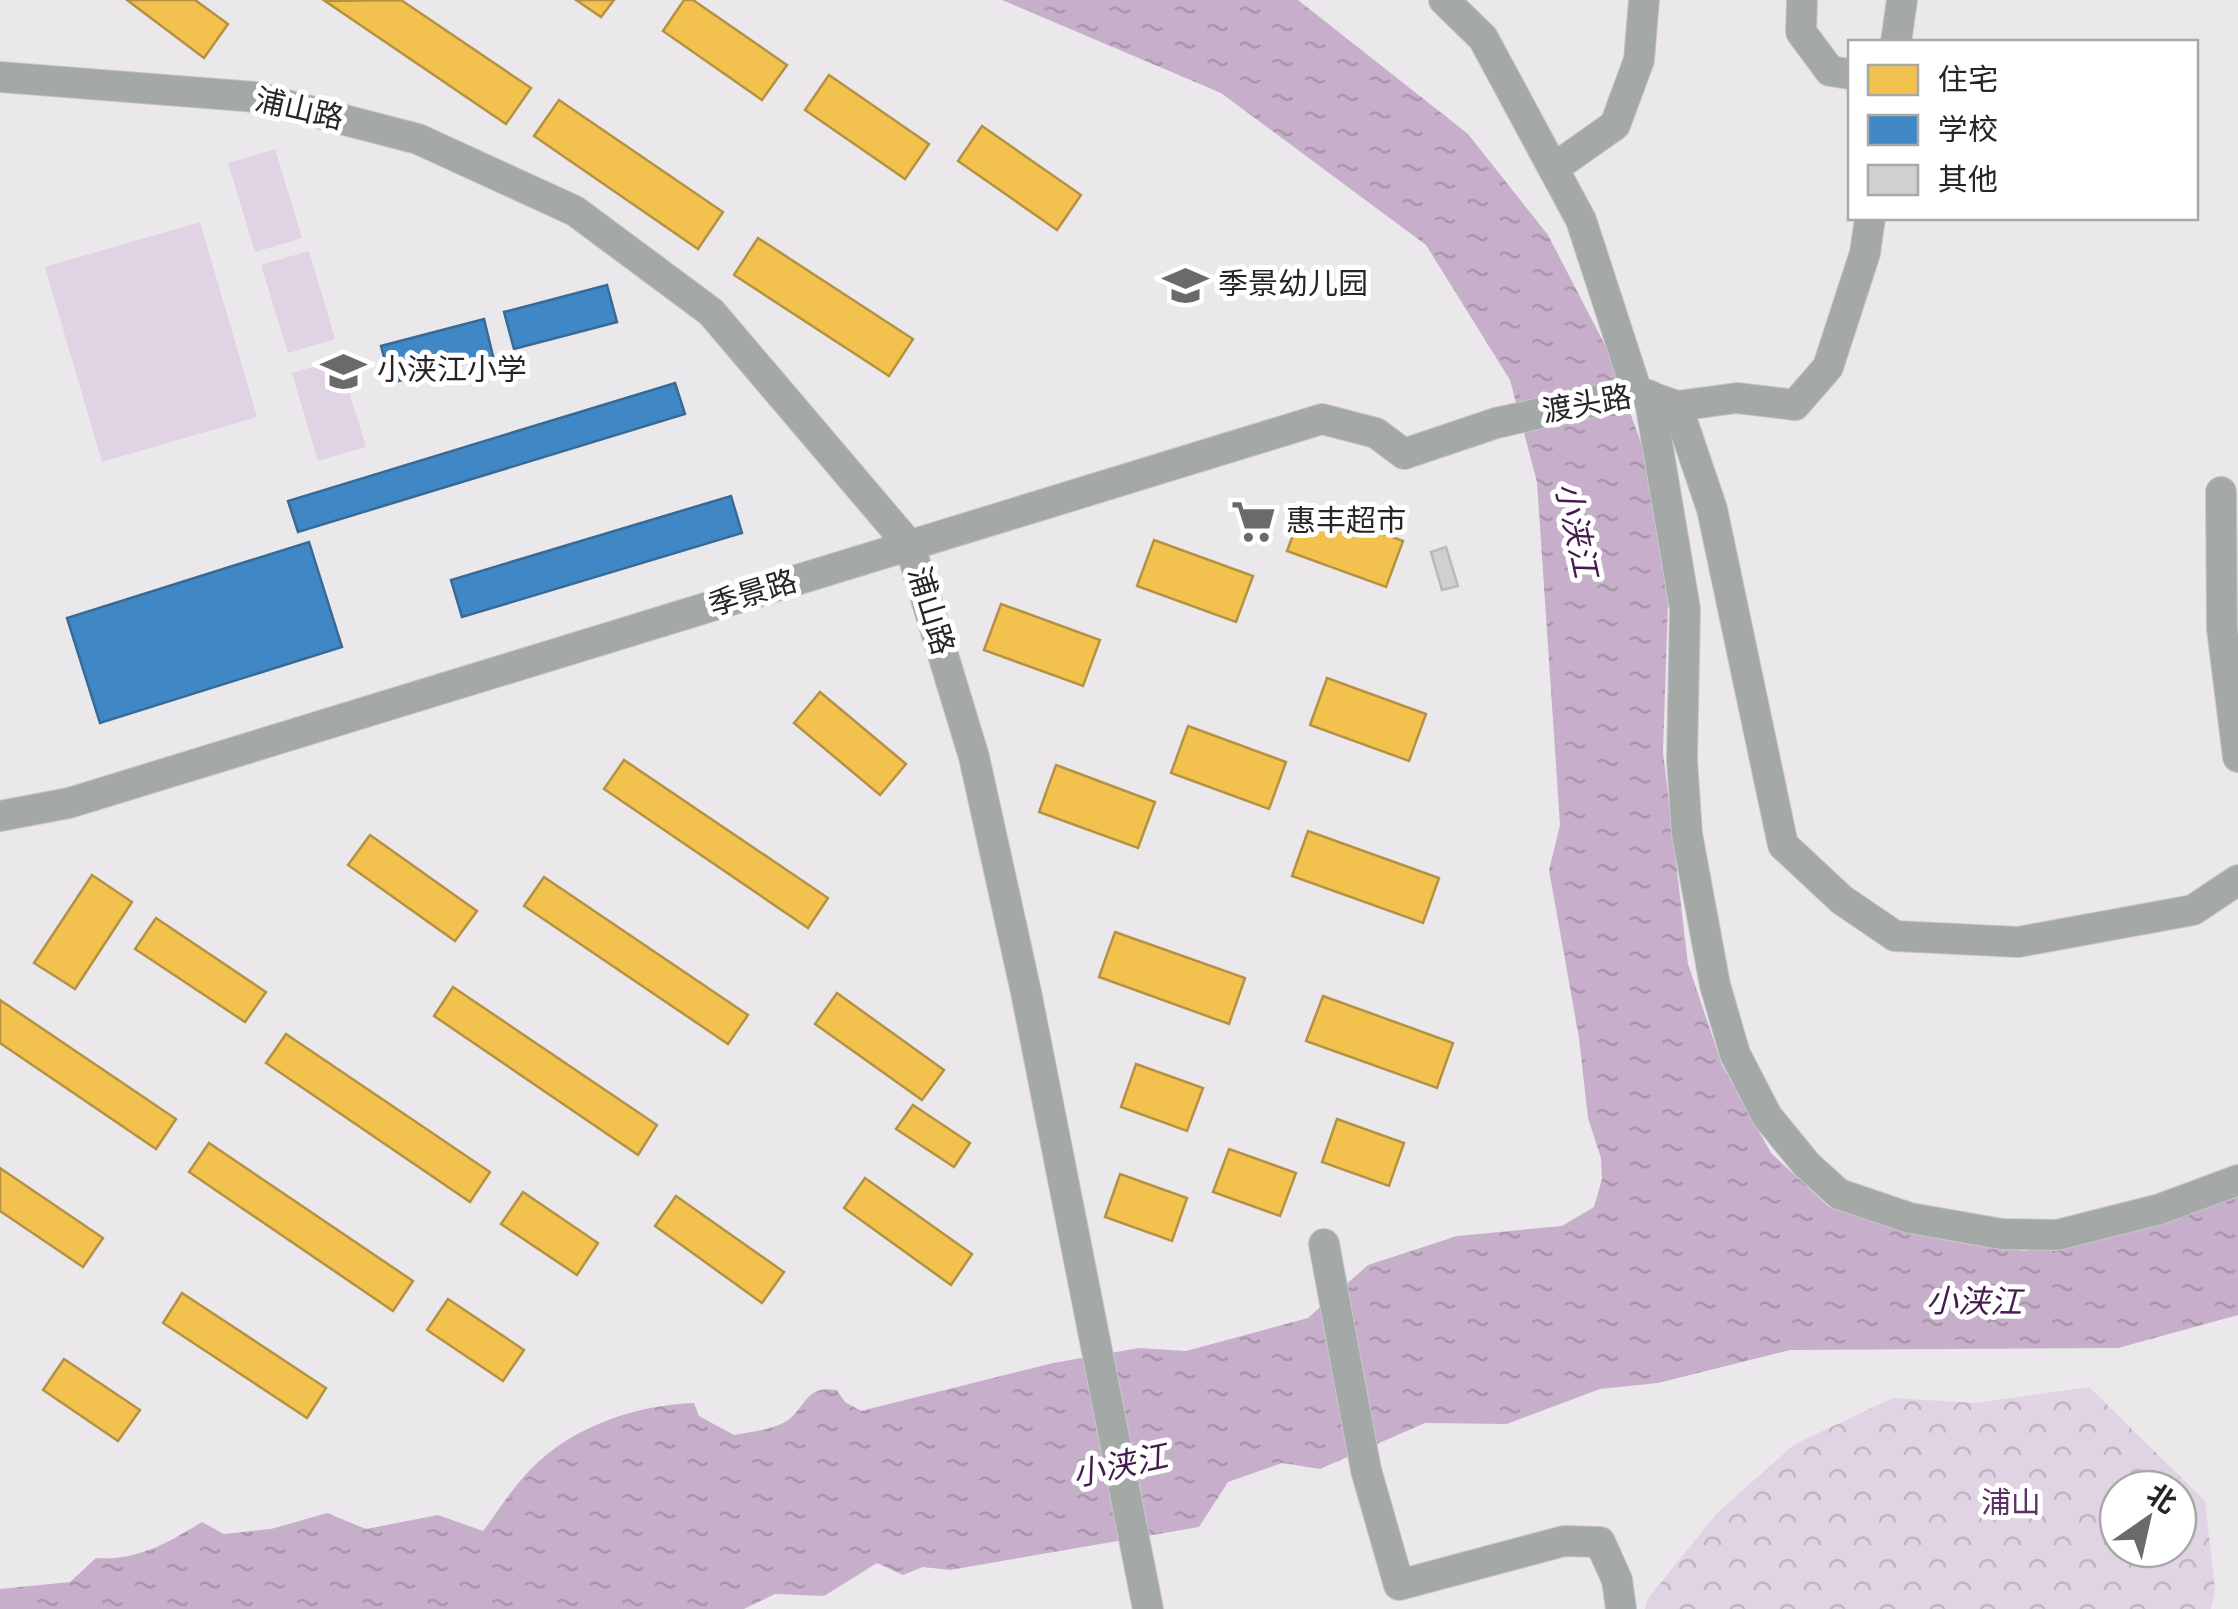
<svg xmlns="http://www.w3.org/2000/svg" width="2238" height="1609" viewBox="0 0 2238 1609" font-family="'Sofia Sans Condensed','Noto Sans SC',sans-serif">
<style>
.forest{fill:url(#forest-crowns);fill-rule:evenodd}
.pitch{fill:#e0d3e3}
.water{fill:url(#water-ripples)}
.homes{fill:#f2c14e;stroke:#b59243;stroke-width:2.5}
.schools{fill:#3f88c5;stroke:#386a96;stroke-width:2.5}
.building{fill:#d2cfd2;stroke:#bab8ba;stroke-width:2.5}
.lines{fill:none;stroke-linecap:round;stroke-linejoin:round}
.minor-casing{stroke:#c8c6c8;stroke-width:32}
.minor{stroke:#a4a9a8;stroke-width:30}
.labels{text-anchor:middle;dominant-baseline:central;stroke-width:10;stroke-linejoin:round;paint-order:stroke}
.street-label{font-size:30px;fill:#272528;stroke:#fff}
.poi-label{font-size:30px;fill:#272528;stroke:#fff;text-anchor:start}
.park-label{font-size:30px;fill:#5b3063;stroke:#fff}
.water-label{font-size:32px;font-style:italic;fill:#461c4e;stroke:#fff}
</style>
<defs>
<pattern id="forest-crowns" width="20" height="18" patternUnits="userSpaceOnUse" patternTransform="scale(2.5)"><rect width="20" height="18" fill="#e0d3e3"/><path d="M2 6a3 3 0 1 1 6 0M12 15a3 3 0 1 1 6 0" fill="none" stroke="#c0b5c3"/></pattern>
<pattern id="water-ripples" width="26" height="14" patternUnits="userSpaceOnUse" patternTransform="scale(2.5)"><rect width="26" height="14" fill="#c7afcb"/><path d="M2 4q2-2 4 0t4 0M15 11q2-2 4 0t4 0" fill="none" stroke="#ab96ae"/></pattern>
</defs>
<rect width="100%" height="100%" fill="#ebe8ec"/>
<path class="forest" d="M2089,1387L2205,1501L2215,1590L2211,1609H1645L1647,1600L1717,1513L1795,1444L1893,1398L1975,1403ZM2118,1489H2178V1549H2118Z"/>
<g class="pitch">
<polygon points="275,149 302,238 255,252 228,163"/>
<polygon points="200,222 257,417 102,462 45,267"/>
<polygon points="309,251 335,339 288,353 261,265"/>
<polygon points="339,359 366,447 318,461 292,373"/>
</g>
<path class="water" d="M1002,0H1298L1468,134L1548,235L1606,347L1643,448L1669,572L1663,752L1688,964L1722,1065L1771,1153L1829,1207L2024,1251L2169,1216L2238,1189V1315L2118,1348L1790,1350L1658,1383L1600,1389L1507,1424L1425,1423L1320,1469L1282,1463L1228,1482L1199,1527L950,1570L923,1567L903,1575L877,1563L824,1596L775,1594L744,1609H0V1589L70,1582L96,1558C138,1561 167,1543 202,1522L224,1534L271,1529L327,1513L366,1529L438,1515L483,1531C498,1511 513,1487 531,1469C573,1426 636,1405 694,1403L699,1416L734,1435C750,1432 774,1430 788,1420C808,1404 806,1385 837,1390L845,1402L861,1411L1053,1363L1139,1348L1186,1351L1308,1318L1368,1265L1457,1236L1562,1226L1594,1207L1602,1179L1601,1158L1588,1118L1579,1038L1549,870L1560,825L1537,482L1510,380L1426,245L1221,93Z"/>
<g class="homes">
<polygon points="127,0 195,0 228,24 204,58"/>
<polygon points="401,0 531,88 506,124 325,1"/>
<polygon points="576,0 614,0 601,17"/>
<polygon points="684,0 693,0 787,65 762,100 663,31"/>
<polygon points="829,75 929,144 905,179 805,110"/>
<polygon points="559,100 723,212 698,249 534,136"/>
<polygon points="982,126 1081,195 1057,230 958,161"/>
<polygon points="758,238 913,339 889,376 734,275"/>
<polygon points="1304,505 1403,541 1386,587 1287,551"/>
<polygon points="1154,540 1253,576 1236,622 1137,586"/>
<polygon points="1001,604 1100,640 1083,686 984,650"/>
<polygon points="1327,678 1426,714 1409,761 1310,725"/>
<polygon points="820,692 906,764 880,795 794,723"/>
<polygon points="1188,726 1286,762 1269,809 1171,773"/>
<polygon points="624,760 828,898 808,928 604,789"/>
<polygon points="1056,765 1155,802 1138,848 1039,812"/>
<polygon points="1308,831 1439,878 1423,923 1292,876"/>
<polygon points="370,835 477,911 455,941 348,865"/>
<polygon points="92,875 132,902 75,989 34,963"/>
<polygon points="544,877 748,1015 728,1044 524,906"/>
<polygon points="156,918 266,992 245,1022 135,949"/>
<polygon points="1115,932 1245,978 1229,1024 1099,977"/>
<polygon points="453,987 657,1125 638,1155 434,1016"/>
<polygon points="837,993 944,1070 922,1100 815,1024"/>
<polygon points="1323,996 1453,1043 1437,1088 1306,1041"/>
<polygon points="0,1000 176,1119 156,1149 0,1043"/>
<polygon points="286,1034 490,1172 470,1202 266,1063"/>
<polygon points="1136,1064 1203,1088 1187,1131 1121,1107"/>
<polygon points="913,1105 970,1143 954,1167 896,1129"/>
<polygon points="1337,1119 1404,1143 1389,1186 1322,1162"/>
<polygon points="209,1143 413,1281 393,1311 189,1172"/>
<polygon points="1229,1149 1296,1173 1280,1216 1213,1192"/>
<polygon points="0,1168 103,1238 83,1267 0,1211"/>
<polygon points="1120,1174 1187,1198 1172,1241 1105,1217"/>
<polygon points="865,1178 972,1254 951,1285 844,1208"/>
<polygon points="523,1192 598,1243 577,1275 501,1224"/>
<polygon points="676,1196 784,1272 762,1303 655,1226"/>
<polygon points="182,1293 326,1388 307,1418 163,1323"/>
<polygon points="448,1299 524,1350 503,1381 427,1330"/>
<polygon points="64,1359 140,1410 118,1441 43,1390"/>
</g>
<g class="schools">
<polygon points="607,285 617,322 514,349 504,312"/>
<polygon points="484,319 493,356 391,383 381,346"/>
<polygon points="675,383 685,414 298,532 288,501"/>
<polygon points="731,496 742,533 462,617 451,580"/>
<polygon points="309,542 342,647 100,723 67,618"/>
</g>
<polygon class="building" points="1446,547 1458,586 1442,590 1431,552"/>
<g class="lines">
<defs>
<g id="minor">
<polyline points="1444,0 1483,38 1581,220 1637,392"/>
<polyline points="1802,0 1801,32 1830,71 1850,74"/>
<polyline points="1896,42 1902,0"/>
<polyline points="0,77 256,97 418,139 575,211 711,312 910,546 974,757 1026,992 1148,1609"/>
<polyline points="1554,168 1615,125 1639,60 1644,0"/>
<polyline points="1649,395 1685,609 1682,760 1687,834 1715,985 1735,1054 1767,1116 1807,1165 1839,1194 1910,1218 2002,1234 2057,1235 2160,1209 2238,1180"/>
<polyline points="1677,406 1712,509 1783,845 1842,900 1895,936 2018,942 2193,910 2238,880"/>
<polyline points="2221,492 2222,629 2238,757"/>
<polyline points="0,816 69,803 1322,419 1376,433 1404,454 1496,423 1637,392 1677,406 1737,398 1795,405 1828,367 1865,253 1870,218"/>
<polyline points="1324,1244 1366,1470 1399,1585 1564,1541 1600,1542 1617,1580 1621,1609"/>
</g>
</defs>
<use href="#minor" class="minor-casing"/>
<use href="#minor" class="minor"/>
</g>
<defs>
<symbol id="school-bare" viewBox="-9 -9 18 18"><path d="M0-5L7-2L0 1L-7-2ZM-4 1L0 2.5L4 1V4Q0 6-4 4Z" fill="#6c696d" stroke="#fff" stroke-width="2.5" paint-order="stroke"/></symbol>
<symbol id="supermarket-bare" viewBox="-9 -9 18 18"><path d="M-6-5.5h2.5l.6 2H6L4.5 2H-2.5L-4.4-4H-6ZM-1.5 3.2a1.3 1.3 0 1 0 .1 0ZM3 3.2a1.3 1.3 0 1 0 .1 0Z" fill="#6c696d" stroke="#fff" stroke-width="2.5" paint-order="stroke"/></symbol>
</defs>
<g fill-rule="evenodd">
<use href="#school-bare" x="1154" y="254" width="63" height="63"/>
<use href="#school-bare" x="312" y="340" width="63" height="63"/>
<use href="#supermarket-bare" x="1222" y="490" width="63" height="63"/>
</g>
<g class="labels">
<g class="street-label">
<text transform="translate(299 110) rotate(13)">浦山路</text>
<text transform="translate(1587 405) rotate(-10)">渡头路</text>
<text transform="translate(753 594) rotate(-17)">季景路</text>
<text transform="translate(930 611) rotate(73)">浦山路</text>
</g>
<g class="poi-label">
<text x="1218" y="285">季景幼儿园</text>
<text x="377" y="371">小浃江小学</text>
<text x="1286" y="522">惠丰超市</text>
</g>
<g class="park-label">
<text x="2011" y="1504">浦山</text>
</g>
<g class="water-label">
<text transform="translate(1575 530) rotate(78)">小浃江</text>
<text transform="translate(1974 1303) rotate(1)">小浃江</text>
<text transform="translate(1120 1467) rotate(-12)">小浃江</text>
</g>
</g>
<rect x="1848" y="40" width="350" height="180" fill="#ffffff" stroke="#a9a8a9" stroke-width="2.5"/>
<rect x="1868" y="65" width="50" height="30" fill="#f2c14e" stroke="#a9a8a9" stroke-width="2.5"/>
<text x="1938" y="90" font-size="30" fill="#272528">住宅</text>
<rect x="1868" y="115" width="50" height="30" fill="#3f88c5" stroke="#a9a8a9" stroke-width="2.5"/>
<text x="1938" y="140" font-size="30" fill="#272528">学校</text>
<rect x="1868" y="165" width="50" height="30" fill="#d2cfd2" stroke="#a9a8a9" stroke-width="2.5"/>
<text x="1938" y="190" font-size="30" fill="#272528">其他</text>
<g transform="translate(2148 1519) rotate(34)"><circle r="48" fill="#ffffff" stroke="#a9a8a9" stroke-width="2.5"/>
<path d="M0-8L18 38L0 25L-18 38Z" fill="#6c696d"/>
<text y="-15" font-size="28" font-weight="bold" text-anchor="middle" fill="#272528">北</text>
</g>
</svg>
